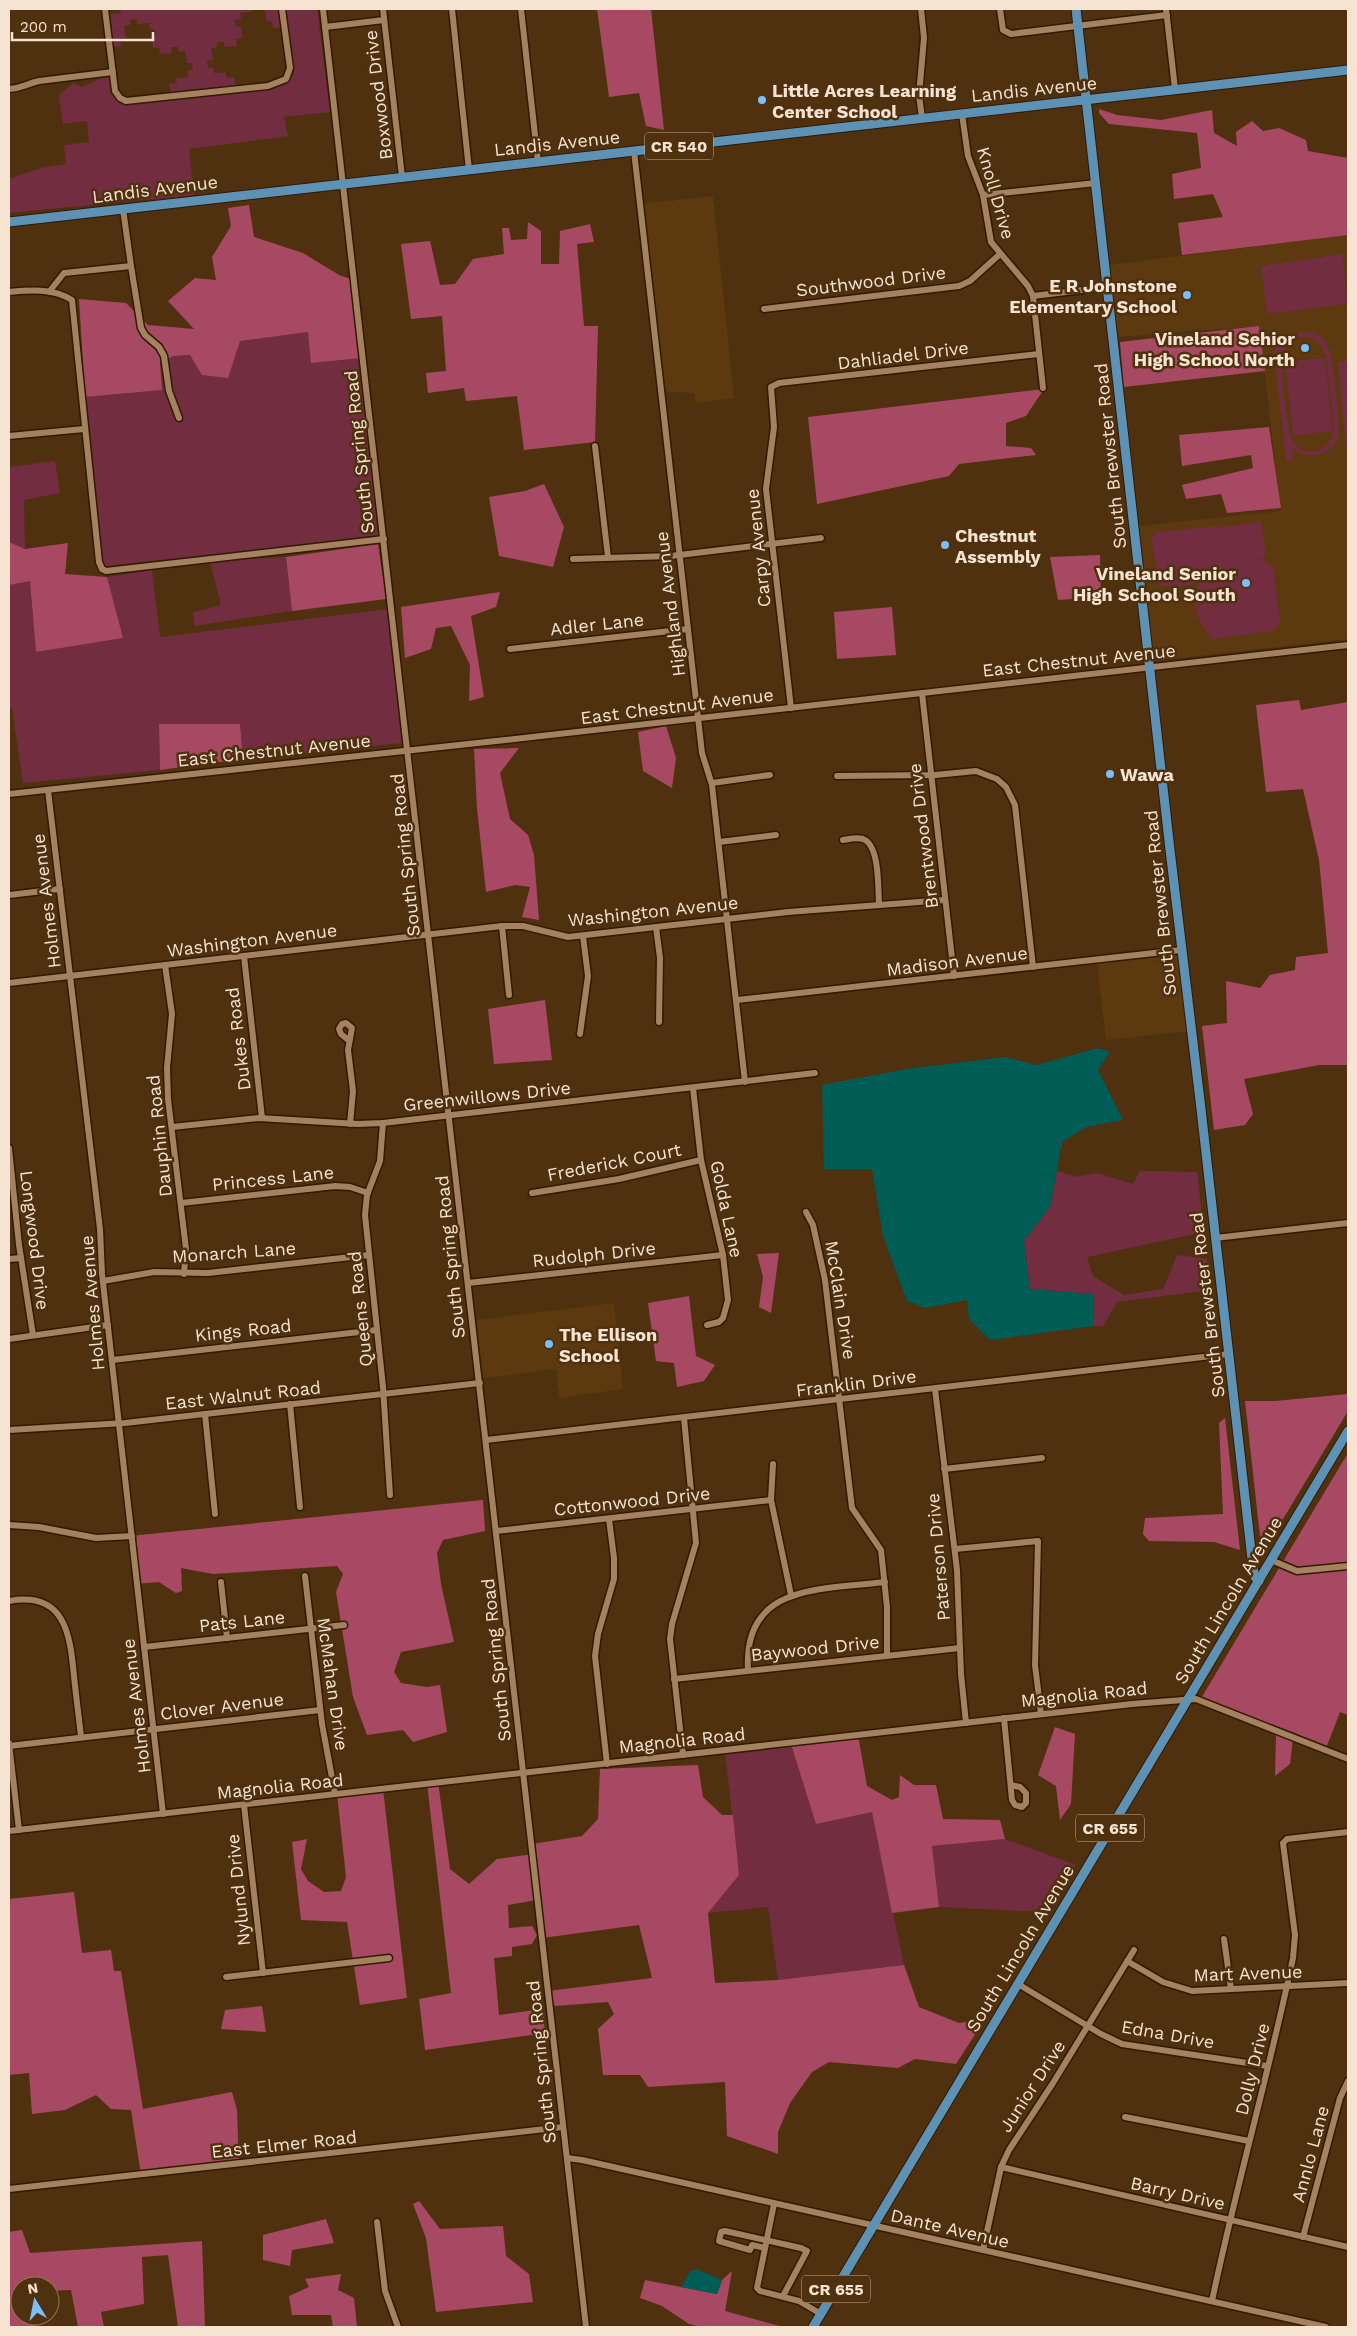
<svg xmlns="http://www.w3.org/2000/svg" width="1357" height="2336" viewBox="0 0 1357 2336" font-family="'Work Sans',sans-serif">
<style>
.built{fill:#5c390f}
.green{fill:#722d40;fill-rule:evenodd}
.forest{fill:#a84963}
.water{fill:#005d56}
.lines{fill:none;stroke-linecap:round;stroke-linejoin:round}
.minor-casing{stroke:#301a02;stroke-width:9}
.major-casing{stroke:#301a02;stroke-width:11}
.minor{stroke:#a4815f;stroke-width:6}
.major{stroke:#5e92b5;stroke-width:9}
.poi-dot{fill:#7bbef8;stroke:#4f310f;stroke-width:2}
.labels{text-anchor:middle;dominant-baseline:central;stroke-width:5;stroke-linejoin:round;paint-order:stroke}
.shield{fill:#4f310f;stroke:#c4ae97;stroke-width:1}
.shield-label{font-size:16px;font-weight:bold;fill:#f6e3d1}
.street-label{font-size:18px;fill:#f6e3d1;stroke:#4f310f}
.poi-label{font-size:18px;font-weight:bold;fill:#f6e3d1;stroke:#4f310f;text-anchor:start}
</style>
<rect width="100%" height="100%" fill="#4f310f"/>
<g class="built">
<polygon points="713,196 734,398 696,403 694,393 660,391 639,204"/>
<polygon points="1348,235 1348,639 1153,661 1138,526 1281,511 1259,326 1118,337 1108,265"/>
<polygon points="1179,954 1189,1031 1106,1040 1097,963"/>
<polygon points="614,1303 623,1389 559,1398 556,1369 483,1378 476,1320"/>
</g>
<g class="green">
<polygon points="120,9 251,9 252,12 240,13 241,19 235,20 236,27 241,26 242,38 236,39 237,46 224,47 224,42 217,42 217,47 211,48 213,60 207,61 208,68 213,67 214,73 226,72 226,78 234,77 236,86 171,94 169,84 177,83 176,78 188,77 187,70 193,70 192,63 187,63 185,51 179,52 178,47 171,47 172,53 160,54 159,48 153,48 151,36 156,35 155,29 150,29 149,23 137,24 137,19 130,20 130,25 124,26 126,38 120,38 121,46 113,47 109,14 121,13"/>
<polygon points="259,9 280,9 282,27 273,28 272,21 266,22 265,10"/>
<polygon points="286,9 317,9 330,112 284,117 288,136 189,149 194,195 9,213 9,179 41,168 66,164 64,145 89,142 87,121 63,124 59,95 73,83 82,87 109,75 112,95 122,104 282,86 294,74"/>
<polygon points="1343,254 1347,304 1267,314 1261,266"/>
<path d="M1278,331L1280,345C1295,330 1319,325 1329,349C1334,361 1339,420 1339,434C1332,456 1310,462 1292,448L1293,460L1286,461L1272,332ZM1308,337L1318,342L1326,355L1334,428C1333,451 1303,462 1292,439C1287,430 1279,359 1283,351C1287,340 1298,337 1308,337Z"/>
<polygon points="308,332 360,358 380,537 106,566 101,557 85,397 162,390 160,363 173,356 190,355 240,341"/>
<polygon points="1325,358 1333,431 1293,436 1285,362"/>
<polygon points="1348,361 1348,448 1346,448 1338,362"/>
<polygon points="55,461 60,493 24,500 25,549 9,542 9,467"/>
<path d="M1261,522L1266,554L1262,559L1273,566L1280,623L1272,631L1212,639C1197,622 1191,604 1199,582C1186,588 1173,587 1159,586L1151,537L1157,532L1220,526L1222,531L1223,527Z"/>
<polygon points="286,557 292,611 194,626 193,612 221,605 210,561"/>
<polygon points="152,570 160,637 388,609 402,743 243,759 240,724 159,724 160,770 23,783 12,708 9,708 9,585 30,580 36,652 122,638 107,577"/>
<polygon points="1057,1171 1077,1177 1097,1173 1133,1184 1140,1171 1197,1172 1204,1232 1087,1257 1093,1276 1124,1295 1163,1289 1177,1255 1207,1259 1210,1290 1117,1302 1103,1326 1094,1326 1094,1294 1030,1289 1024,1241 1050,1207"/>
<polygon points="791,1744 872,1812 904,1965 778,1980 768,1907 708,1913 739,1875 725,1751"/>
<polygon points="1005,1839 1076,1865 1043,1912 939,1907 932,1846"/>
</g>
<g class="forest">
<polygon points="597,9 651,9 664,130 646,126 639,93 609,97"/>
<polygon points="1099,109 1117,115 1161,120 1212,110 1214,133 1237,146 1236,132 1252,121 1263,131 1279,128 1306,140 1308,151 1348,158 1348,235 1182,255 1178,223 1223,217 1213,194 1174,199 1172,174 1201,168 1197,133 1109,124 1099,113"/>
<polygon points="249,205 254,237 303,253 339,275 353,280 360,358 311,363 308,332 240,341 228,378 202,375 190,355 173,356 160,363 162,390 85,397 79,299 126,303 148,325 194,329 168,301 195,278 216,280 212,257 231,226 228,208"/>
<polygon points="528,222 541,231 541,264 559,264 560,231 590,224 594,242 577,244 584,326 598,326 595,442 524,450 517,396 466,401 464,388 428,393 426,373 446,371 442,316 411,319 401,244 430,241 440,285 455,284 473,259 504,254 502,228 509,228 511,240 527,239"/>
<polygon points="1259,326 1265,371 1124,387 1120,342"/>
<polygon points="1044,389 1026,416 1006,423 1006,446 1031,448 1036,455 959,464 949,476 817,504 808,417"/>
<polygon points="1269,427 1281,508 1227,513 1221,494 1186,499 1182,485 1253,468 1251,455 1182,466 1179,435"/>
<polygon points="544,484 564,527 553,567 499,556 489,497 525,491"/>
<polygon points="9,542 25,549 68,543 65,574 107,577 123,638 36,652 30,581 9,585"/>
<polygon points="378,544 386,599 292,611 286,557"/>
<polygon points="1100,555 1101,597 1058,600 1050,557"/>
<polygon points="500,592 496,607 471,616 484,697 469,701 470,665 451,626 436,628 431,649 405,658 401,607"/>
<polygon points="892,607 896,655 837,659 834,612"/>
<polygon points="1299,700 1301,710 1348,702 1348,1065 1319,1065 1244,1079 1253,1114 1245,1125 1214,1130 1202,1026 1227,1023 1226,981 1260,988 1270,975 1295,970 1296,957 1328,953 1319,860 1303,789 1266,792 1256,705"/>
<polygon points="159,724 240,724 243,759 160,770"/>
<polygon points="666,726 676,758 672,788 643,771 638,732"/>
<polygon points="519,748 500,773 510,819 528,835 534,855 539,920 522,917 530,887 515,885 486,892 477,808 474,749"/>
<polygon points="545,1000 552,1060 494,1064 488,1009"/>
<polygon points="779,1253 771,1313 759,1307 763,1277 757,1254"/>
<polygon points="689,1296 696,1356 715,1365 704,1381 677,1387 674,1363 656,1361 648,1303"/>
<polygon points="1348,1394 1348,1411 1262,1554 1245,1401 1275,1401"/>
<polygon points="1225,1418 1240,1550 1214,1542 1149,1541 1143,1534 1145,1518 1223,1514 1219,1423"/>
<polygon points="1348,1453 1348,1715 1340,1712 1325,1751 1293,1738 1290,1764 1275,1776 1276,1735 1200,1700"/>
<polygon points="483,1500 485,1531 443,1540 437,1553 441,1584 454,1642 401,1652 394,1672 401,1683 427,1687 440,1685 447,1732 413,1742 403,1730 367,1735 353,1697 336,1592 343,1574 337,1566 213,1574 181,1568 182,1591 176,1593 159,1582 136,1584 130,1536"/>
<polygon points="1055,1727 1075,1734 1071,1804 1060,1820 1056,1786 1038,1775"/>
<polygon points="858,1735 867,1786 892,1800 899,1797 900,1775 914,1785 936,1785 943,1819 1000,1820 1005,1839 932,1846 939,1907 892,1913 872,1812 816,1824 791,1744"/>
<polygon points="698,1765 703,1797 722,1815 733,1815 739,1875 708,1913 715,1983 778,1980 904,1965 919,2007 959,2023 985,2019 956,2064 915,2059 898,2068 829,2062 812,2072 790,2103 778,2132 778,2154 727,2136 725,2082 648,2087 640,2075 603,2075 598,2029 614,2014 608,2002 555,2006 548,1991 652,1978 639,1925 542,1938 537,1900 508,1905 509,1928 532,1926 537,1935 532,1944 512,1947 512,1956 494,1958 499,2015 543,2009 545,2033 425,2050 419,1999 451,1993 427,1783 438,1782 450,1869 469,1884 497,1859 533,1854 532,1844 582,1836 598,1819 600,1769"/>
<polygon points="383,1789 407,1998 360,2005 347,1922 301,1920 292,1842 307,1839 301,1869 308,1881 324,1892 341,1891 346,1877 337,1794"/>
<polygon points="74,1892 82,1953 111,1950 114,1971 121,1971 143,2109 232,2092 237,2110 239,2164 141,2175 131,2110 111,2109 96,2095 65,2110 32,2114 29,2073 9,2075 9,1899"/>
<polygon points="262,2006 266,2032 221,2029 225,2010"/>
<polygon points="419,2201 440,2229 503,2226 506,2256 529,2274 533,2302 436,2312 426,2238 413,2204"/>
<polygon points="326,2219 334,2243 292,2250 290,2266 263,2260 263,2235"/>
<polygon points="22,2230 30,2253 202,2241 205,2327 178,2327 168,2255 142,2257 144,2304 101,2312 104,2327 78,2327 71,2290 50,2291 50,2286 20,2286 20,2316 35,2316 36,2327 9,2327 9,2232"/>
<polygon points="732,2271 725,2311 783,2327 701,2327 689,2324 662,2306 640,2298 645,2280 717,2294 722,2280"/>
<polygon points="341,2274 338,2290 354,2298 357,2327 333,2327 331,2315 292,2315 289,2296 309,2287 305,2279"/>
</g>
<g class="water">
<polygon points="1098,1048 1110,1052 1098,1070 1123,1120 1086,1127 1062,1142 1050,1207 1024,1241 1030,1289 1094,1294 1094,1326 990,1340 969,1319 967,1300 925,1308 907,1301 883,1236 872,1169 824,1169 822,1085 907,1069 1004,1057 1037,1065"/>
<polygon points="697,2269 722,2280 717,2294 681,2287 690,2271"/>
</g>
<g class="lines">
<defs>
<g id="minor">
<polyline points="105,9 115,91 120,98 126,101 268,86 286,79 290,68 282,9"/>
<polyline points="323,9 586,2327"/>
<polyline points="383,9 402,177"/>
<polyline points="452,9 469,170"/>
<polyline points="521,9 538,162"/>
<polyline points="921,9 924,38 919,95 922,118"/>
<polyline points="1000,9 1003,30 1011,34 1167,15"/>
<polyline points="1166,9 1175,89"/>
<polyline points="325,27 384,20"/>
<path d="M9,89C23,88 26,84 39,81L113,72"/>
<polyline points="962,114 968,156 983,195 991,242 1028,286 1033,296 1043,388"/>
<polyline points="634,151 702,753 712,785 745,1082"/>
<polyline points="983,195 1096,183"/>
<polyline points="131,266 141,328 145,335 159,347 164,356 169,391 179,418"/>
<path d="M9,292C30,290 53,288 72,300L99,562L102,569L106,571L384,539"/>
<polyline points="49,292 64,273 131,266 123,209"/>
<polyline points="1033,296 1107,287"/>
<polyline points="764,309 959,286 970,281 1000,254"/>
<polyline points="9,436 84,429"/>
<polyline points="595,446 608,557"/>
<polyline points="573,559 671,556 821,538"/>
<polyline points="510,649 688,629"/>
<polyline points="922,693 954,976"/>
<polyline points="791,708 766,489 774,427 771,387 779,383 1039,354"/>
<polyline points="837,776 935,775 976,771 997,779 1006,787 1015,805 1033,967"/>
<polyline points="712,783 770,775"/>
<polyline points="48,790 100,1229 102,1274 163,1814"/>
<polyline points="9,794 496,741 1348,645"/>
<path d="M843,840C849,839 856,837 863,839C880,845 878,889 879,905"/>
<polyline points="719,842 776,835"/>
<polyline points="9,895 60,889"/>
<polyline points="502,926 509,995"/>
<polyline points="656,927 660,958 659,1022"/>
<polyline points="244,956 262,1118"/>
<polyline points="165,965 172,1014 167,1068 168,1099 186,1249 184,1274"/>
<polyline points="9,983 502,926 523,926 568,937 788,912 945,900"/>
<polyline points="737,1000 1181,950"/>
<polyline points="580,1034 588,976 583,936"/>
<polyline points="347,1039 341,1034 339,1029 342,1024 346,1023 352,1028 348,1050 353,1091 350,1124"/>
<polyline points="693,1088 701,1160 723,1255 728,1300 723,1318 719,1322 707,1325"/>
<polyline points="383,1123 380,1161 367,1195 365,1215 383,1387 390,1495"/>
<polyline points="172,1127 259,1118 358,1124 383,1123 815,1073"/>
<polyline points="9,1148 19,1245 33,1335"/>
<polyline points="532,1193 619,1179 701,1160"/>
<polyline points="181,1203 335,1186 350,1187 368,1193"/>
<polyline points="806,1212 813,1225 825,1280 852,1508 881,1550 887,1607 887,1655"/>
<polyline points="1215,1238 1348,1223"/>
<polyline points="9,1259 21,1258"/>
<polyline points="103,1281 154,1272 208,1273 369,1255"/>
<polyline points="468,1283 723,1255"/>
<polyline points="9,1339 108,1325"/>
<polyline points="112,1360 377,1330"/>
<polyline points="935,1389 957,1570 961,1674 966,1723"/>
<polyline points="290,1404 300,1507"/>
<polyline points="205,1414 215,1514"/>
<polyline points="9,1430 125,1423 480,1383"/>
<polyline points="486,1440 1229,1354"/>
<polyline points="773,1464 771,1500 791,1595"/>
<polyline points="944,1469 1042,1458"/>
<polyline points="9,1525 39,1527 96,1538 132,1536"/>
<polyline points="496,1531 771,1500"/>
<polyline points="955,1549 1038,1541 1035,1665 1041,1714"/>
<polyline points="1271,1560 1297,1571 1348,1566"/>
<polyline points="305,1576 322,1724 335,1794"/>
<polyline points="221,1582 227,1638"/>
<path d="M9,1601C65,1591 70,1634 74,1676C76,1697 79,1717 81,1737"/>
<polyline points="144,1647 344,1625"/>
<path d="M748,1670C743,1583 822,1590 885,1582"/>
<polyline points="674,1679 960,1648"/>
<polyline points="1004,1718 1012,1800 1015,1805 1022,1807 1026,1803 1026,1793 1020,1787 1011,1785"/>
<polyline points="9,1743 19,1830"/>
<polyline points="9,1746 320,1710"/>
<polyline points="683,1755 670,1639 672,1624 696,1543 684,1418"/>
<polyline points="607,1764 595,1656 598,1634 614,1579 614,1558 609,1519"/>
<polyline points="244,1805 263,1973"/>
<polyline points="9,1831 1132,1704 1196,1699 1348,1759"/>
<polyline points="1224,1939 1231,1989"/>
<polyline points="1127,1961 1163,1982 1192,1991 1348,1983"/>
<polyline points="226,1977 389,1958"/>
<polyline points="1018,1984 1101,2034 1122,2044 1267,2066"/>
<polyline points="1125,2117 1249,2141"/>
<polyline points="567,2158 582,2160 1326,2327"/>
<polyline points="1001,2167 1348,2247"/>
<polyline points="9,2189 563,2127"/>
<polyline points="774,2204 757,2288 760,2291 799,2301 821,2314"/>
<polyline points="377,2222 385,2291 398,2327"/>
<polyline points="1303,2237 1340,2098 1348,2081"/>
<polyline points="765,2248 752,2245 750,2250 719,2241 721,2232 725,2231 801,2248 807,2251 783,2296"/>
<polyline points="983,2250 1001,2167 1009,2150 1053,2083 1134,1950"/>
<path d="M1212,2301C1236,2186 1269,2073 1293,1958L1295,1935L1283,1843L1287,1839L1348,1832"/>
</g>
<g id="major">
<polyline points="1076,9 1170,850 1201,1109 1253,1568 1255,1577 1259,1581"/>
<polyline points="9,222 1348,70"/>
<polyline points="813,2327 1348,1431"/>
</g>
</defs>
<use href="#minor" class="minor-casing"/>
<use href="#major" class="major-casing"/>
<use href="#minor" class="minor"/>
<use href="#major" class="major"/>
</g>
<g class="poi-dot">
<circle cx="762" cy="100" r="5"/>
<circle cx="1187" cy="295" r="5"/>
<circle cx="1305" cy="348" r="5"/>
<circle cx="945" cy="545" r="5"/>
<circle cx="1246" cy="583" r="5"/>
<circle cx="1110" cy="774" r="5"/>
<circle cx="549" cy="1344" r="5"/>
</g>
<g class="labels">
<g class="shield">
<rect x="645" y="132.5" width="68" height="27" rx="4"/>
<rect x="1076" y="1814.5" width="68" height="27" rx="4"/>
<rect x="802" y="2275.5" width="68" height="27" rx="4"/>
</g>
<g class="shield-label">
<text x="679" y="146">CR 540</text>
<text x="1110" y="1828">CR 655</text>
<text x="836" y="2289">CR 655</text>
</g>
<g class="street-label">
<text transform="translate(1034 89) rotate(-6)">Landis Avenue</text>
<text transform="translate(378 95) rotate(-97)">Boxwood Drive</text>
<text transform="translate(557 143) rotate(-6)">Landis Avenue</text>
<text transform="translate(155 189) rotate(-7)">Landis Avenue</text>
<text transform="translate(996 193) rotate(74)">Knoll Drive</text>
<text transform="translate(871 281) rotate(-7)">Southwood Drive</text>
<text transform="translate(903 355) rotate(-7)">Dahliadel Drive</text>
<text transform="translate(359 452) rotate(-96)">South Spring Road</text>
<text transform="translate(1110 456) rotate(-96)">South Brewster Road</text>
<text transform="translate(758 548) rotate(-96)">Carpy Avenue</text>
<text transform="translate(670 604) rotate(-97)">Highland Avenue</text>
<text transform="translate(597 624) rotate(-6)">Adler Lane</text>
<text transform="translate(1079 660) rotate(-6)">East Chestnut Avenue</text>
<text transform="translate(677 706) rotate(-7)">East Chestnut Avenue</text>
<text transform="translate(274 750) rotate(-6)">East Chestnut Avenue</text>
<text transform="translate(923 836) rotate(-97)">Brentwood Drive</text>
<text transform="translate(405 855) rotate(-96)">South Spring Road</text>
<text transform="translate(46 901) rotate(-97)">Holmes Avenue</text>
<text transform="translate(1160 903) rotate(-96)">South Brewster Road</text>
<text transform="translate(653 911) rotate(-6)">Washington Avenue</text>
<text transform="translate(252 940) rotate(-7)">Washington Avenue</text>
<text transform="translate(957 961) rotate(-7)">Madison Avenue</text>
<text transform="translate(238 1039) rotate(-97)">Dukes Road</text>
<text transform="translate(487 1096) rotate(-6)">Greenwillows Drive</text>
<text transform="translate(159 1136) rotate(-96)">Dauphin Road</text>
<text transform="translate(614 1162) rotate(-11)">Frederick Court</text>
<text transform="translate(273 1178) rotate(-6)">Princess Lane</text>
<text transform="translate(727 1209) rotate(78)">Golda Lane</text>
<text transform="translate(35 1240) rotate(83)">Longwood Drive</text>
<text transform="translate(234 1252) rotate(-4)">Monarch Lane</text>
<text transform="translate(594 1254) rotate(-6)">Rudolph Drive</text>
<text transform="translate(450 1257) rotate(-96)">South Spring Road</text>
<text transform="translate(841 1300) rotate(81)">McClain Drive</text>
<text transform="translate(92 1303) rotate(-95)">Holmes Avenue</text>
<text transform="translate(1207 1305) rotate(-97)">South Brewster Road</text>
<text transform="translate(360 1309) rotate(-96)">Queens Road</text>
<text transform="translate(243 1330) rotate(-6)">Kings Road</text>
<text transform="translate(856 1383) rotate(-7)">Franklin Drive</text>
<text transform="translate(243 1395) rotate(-6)">East Walnut Road</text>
<text transform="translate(632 1501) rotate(-6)">Cottonwood Drive</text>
<text transform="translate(938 1557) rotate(-95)">Paterson Drive</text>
<text transform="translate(1228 1600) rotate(-59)">South Lincoln Avenue</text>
<text transform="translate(242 1621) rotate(-6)">Pats Lane</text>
<text transform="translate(815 1648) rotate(-6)">Baywood Drive</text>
<text transform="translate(496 1660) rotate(-96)">South Spring Road</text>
<text transform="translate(333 1684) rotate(82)">McMahan Drive</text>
<text transform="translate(1084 1694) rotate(-6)">Magnolia Road</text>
<text transform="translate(136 1706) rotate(-97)">Holmes Avenue</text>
<text transform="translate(222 1706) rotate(-7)">Clover Avenue</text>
<text transform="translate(682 1740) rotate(-6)">Magnolia Road</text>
<text transform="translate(280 1786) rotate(-6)">Magnolia Road</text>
<text transform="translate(238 1890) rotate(-96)">Nylund Drive</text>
<text transform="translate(1020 1948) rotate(-59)">South Lincoln Avenue</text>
<text transform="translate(1248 1973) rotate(-2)">Mart Avenue</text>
<text transform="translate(1168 2034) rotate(10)">Edna Drive</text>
<text transform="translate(541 2062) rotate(-96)">South Spring Road</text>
<text transform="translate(1252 2069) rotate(-76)">Dolly Drive</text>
<text transform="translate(1032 2086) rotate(-57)">Junior Drive</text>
<text transform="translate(284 2144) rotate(-6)">East Elmer Road</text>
<text transform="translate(1310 2154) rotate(-75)">Annlo Lane</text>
<text transform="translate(1178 2193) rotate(13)">Barry Drive</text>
<text transform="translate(950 2228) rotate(13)">Dante Avenue</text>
</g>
<g class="poi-label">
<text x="772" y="90">Little Acres Learning<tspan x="772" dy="21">Center School</tspan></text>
<text x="1177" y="285" text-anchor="end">E R Johnstone<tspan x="1177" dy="21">Elementary School</tspan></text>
<text x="1295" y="338" text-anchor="end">Vineland Sehior<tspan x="1295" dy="21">High School North</tspan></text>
<text x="955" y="535">Chestnut<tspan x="955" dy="21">Assembly</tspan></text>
<text x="1236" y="573" text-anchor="end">Vineland Senior<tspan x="1236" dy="21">High School South</tspan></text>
<text x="1120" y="774">Wawa</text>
<text x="559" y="1334">The Ellison<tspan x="559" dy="21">School</tspan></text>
</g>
</g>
<rect width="1357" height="2336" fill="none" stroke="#f6e3d1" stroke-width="20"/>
<g transform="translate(35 2301) rotate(350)"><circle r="24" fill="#4f310f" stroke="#92785d"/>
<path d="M0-4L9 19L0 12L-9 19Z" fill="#7bbef8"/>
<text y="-8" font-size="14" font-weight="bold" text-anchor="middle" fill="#f6e3d1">N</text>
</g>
<path d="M12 32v8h141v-8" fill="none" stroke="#f6e3d1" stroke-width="2.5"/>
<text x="20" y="32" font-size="15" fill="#f6e3d1" stroke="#4f310f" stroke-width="4" paint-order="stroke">200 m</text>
</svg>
